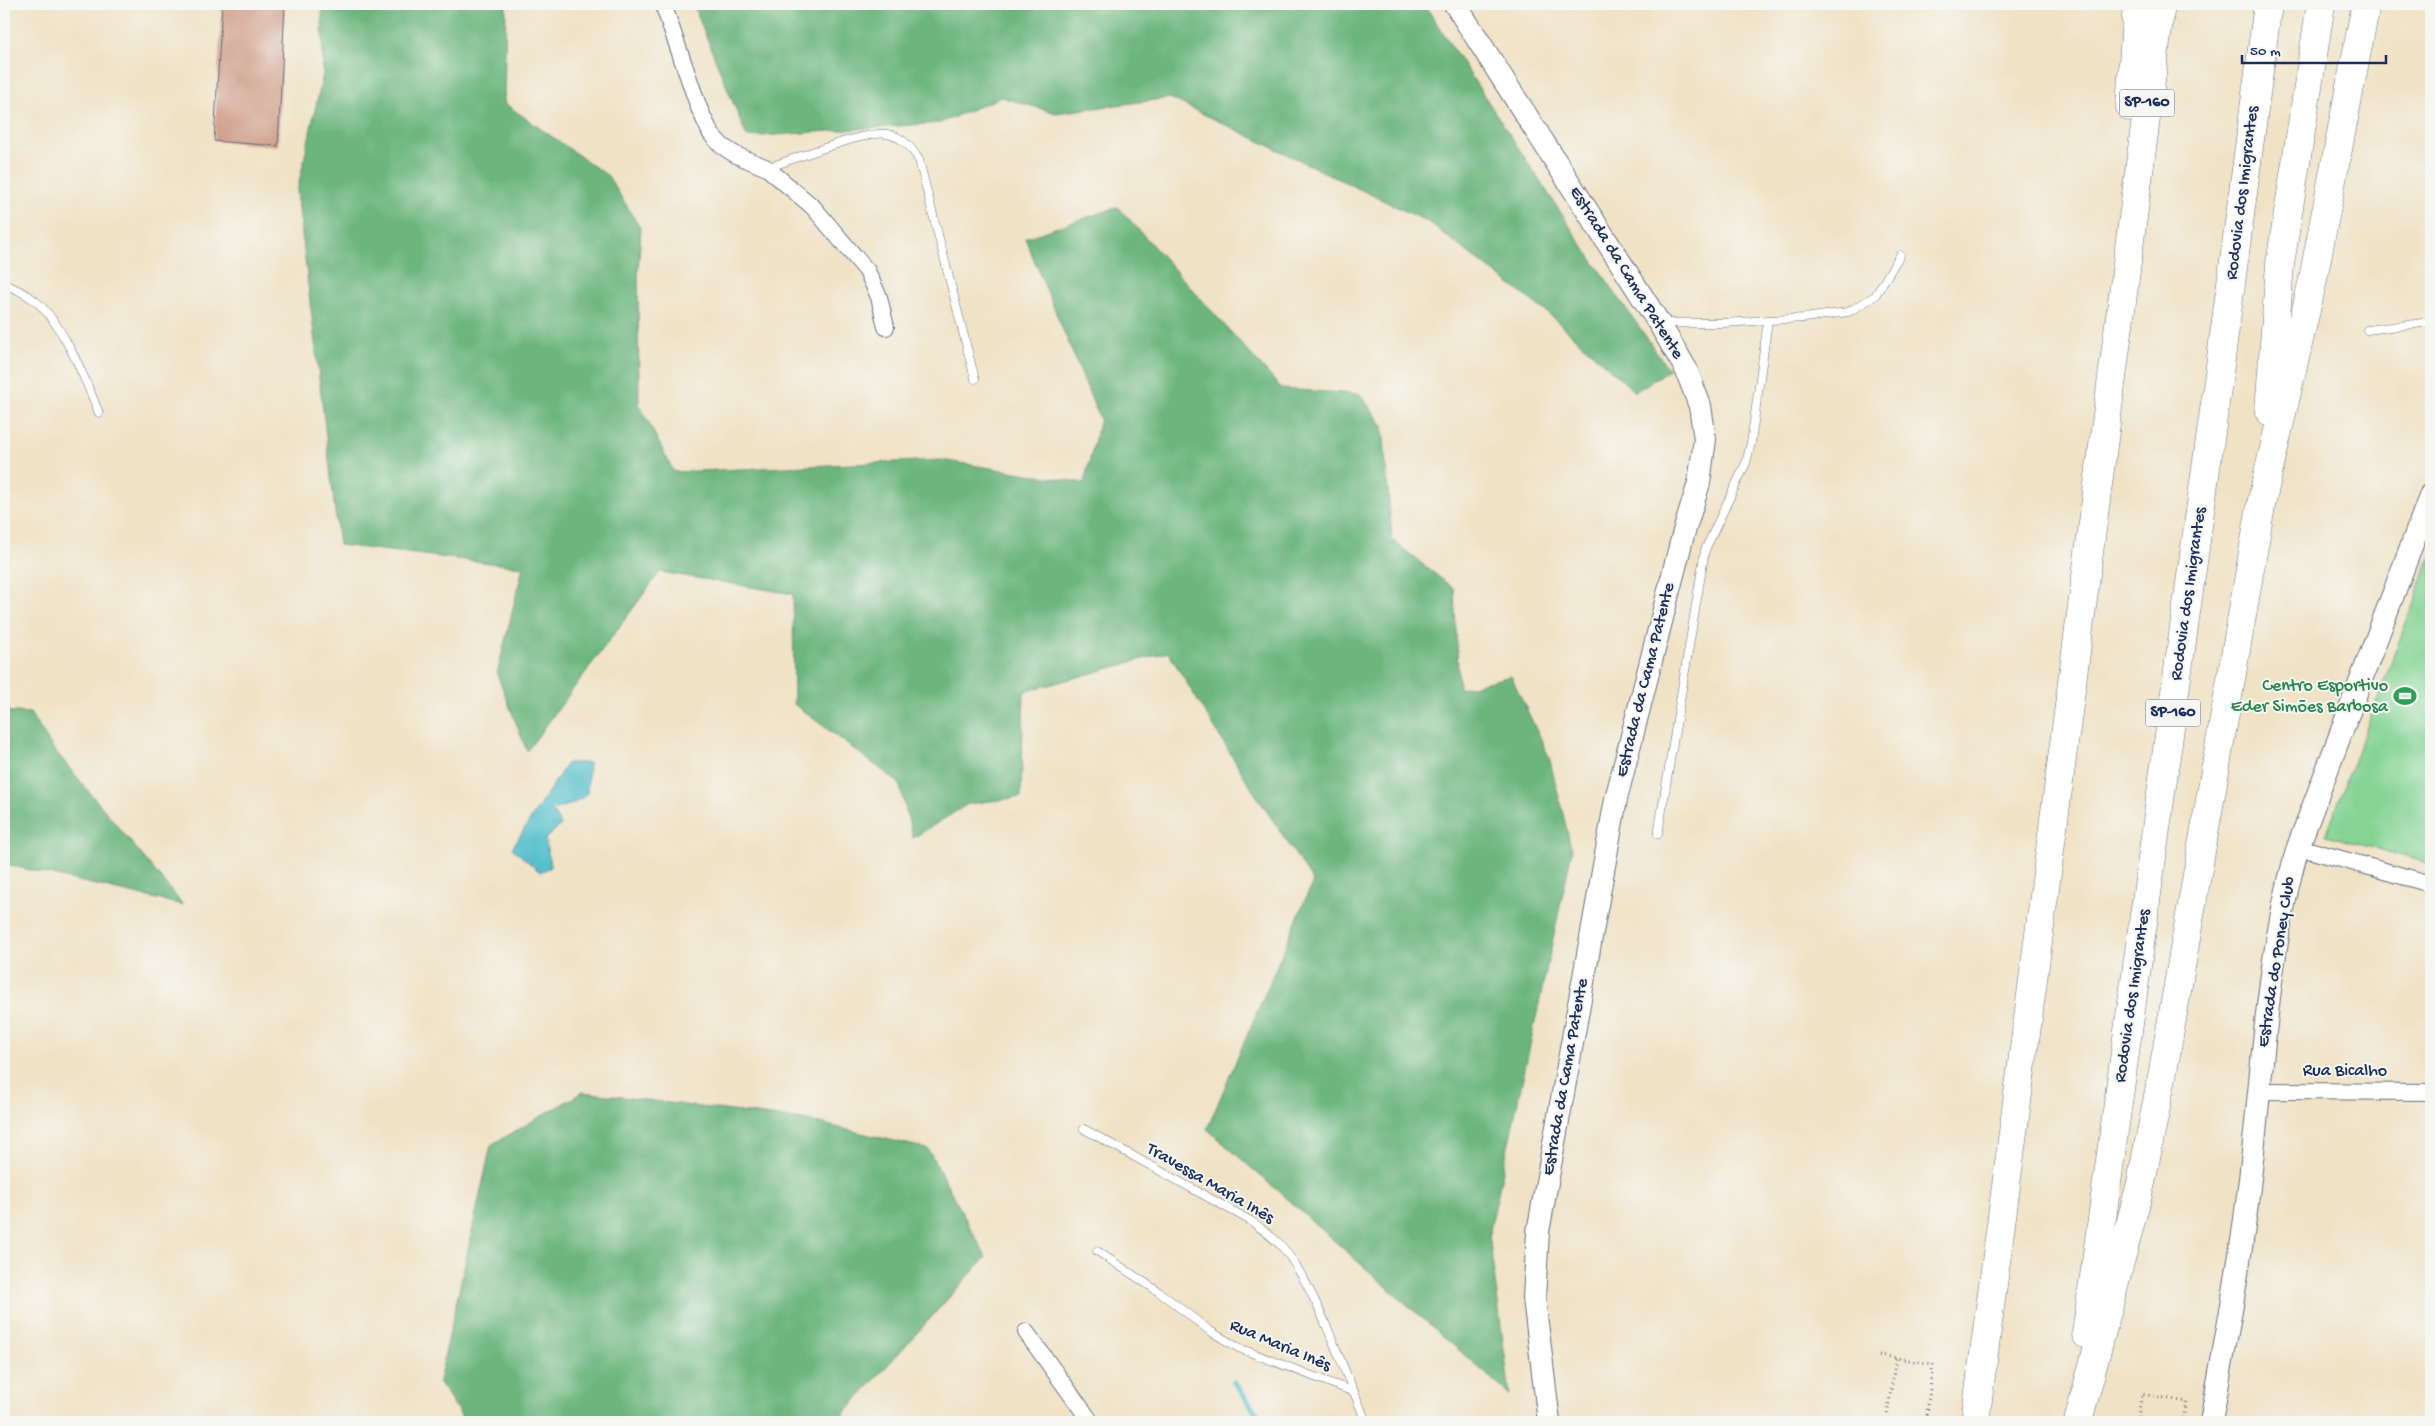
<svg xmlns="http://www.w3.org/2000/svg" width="2435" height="1426" viewBox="0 0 2435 1426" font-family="'Gochi Hand',sans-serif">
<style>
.green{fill:#85d494;stroke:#508279}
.forest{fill:#6cb67e;stroke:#44726e}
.water{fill:#50bdca;stroke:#367694}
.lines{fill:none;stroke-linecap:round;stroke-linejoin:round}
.stream{stroke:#50bdca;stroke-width:5.5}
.building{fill:#cd9a84}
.lane-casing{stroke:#666e82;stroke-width:9}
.street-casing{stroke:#666e82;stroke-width:18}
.secondary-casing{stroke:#666e82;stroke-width:24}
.highway-casing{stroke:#666e82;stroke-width:29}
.path{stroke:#666e82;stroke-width:3;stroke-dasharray:1 4;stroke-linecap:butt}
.lane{stroke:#fff;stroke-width:8}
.street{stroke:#fff;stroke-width:16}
.secondary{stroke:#fff;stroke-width:22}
.highway{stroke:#fff;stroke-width:28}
.labels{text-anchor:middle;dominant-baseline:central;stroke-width:4;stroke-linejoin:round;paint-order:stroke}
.shield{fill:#f6f6f2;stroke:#5d6b8a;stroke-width:1}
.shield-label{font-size:16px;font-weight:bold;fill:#1b2f5e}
.street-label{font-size:18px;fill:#1b2f5e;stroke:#f6f6f2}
.leisure-label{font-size:18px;fill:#27864d;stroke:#f6f6f2;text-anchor:end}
</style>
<rect width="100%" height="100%" fill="#f6f6f2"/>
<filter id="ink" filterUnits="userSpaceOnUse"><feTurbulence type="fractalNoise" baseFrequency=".02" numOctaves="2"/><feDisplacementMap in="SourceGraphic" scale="10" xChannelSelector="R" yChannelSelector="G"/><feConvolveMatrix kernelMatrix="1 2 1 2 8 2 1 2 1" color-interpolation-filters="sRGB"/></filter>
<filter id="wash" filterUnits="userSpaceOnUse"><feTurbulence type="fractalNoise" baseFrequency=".0096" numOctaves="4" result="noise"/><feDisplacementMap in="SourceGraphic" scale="20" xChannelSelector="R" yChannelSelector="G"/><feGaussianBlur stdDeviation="1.12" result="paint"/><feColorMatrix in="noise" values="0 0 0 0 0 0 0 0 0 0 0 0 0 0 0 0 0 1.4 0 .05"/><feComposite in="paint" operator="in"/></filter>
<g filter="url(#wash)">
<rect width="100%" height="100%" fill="#f0e2c5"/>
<polygon class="green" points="2431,556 2431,864 2326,835"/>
<g class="forest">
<polygon points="322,4 506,4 504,103 608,176 641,229 638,273 639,404 674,472 941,460 1084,483 1100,419 1025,238 1118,207 1282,389 1360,394 1383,426 1392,540 1454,589 1459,689 1511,676 1549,757 1572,851 1489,1235 1510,1395 1207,1129 1313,881 1252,789 1168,652 1024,692 1021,797 968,804 913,838 899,783 794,704 793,594 660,572 527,751 497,674 523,567 339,545 297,192 323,74"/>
<polygon points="693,4 1424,4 1582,245 1669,370 1635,392 1549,314 1428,222 1170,98 1056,113 1001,97 940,123 747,137"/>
<polygon points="4,711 30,713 52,747 183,905 4,864"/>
<polygon points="583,1092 811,1121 928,1149 986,1257 836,1422 465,1422 439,1381 491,1145"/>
</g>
<polygon class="water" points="567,763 589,763 587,794 573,804 552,810 561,825 545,839 551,867 540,872 512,848"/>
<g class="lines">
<polyline class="stream" points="1234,1382 1263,1422"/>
</g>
<g id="blocks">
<polygon class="building" points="222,4 285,4 278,146 214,141"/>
</g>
</g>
<g filter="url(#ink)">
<use href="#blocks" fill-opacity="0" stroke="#666e82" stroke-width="1"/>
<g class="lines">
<defs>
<g id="lane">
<path d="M767,168C792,160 866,130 887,134C903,137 911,147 919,160L975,379"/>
<path d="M4,284C14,288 25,293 34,300C62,321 86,381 99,413"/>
<polyline points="1664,323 1723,323 1804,318 1848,312 1875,296 1900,255"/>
<polyline points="2367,330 2431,322"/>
<polyline points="1658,834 1705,550 1746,463 1751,443 1768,320"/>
<path d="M1084,1129L1251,1221C1264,1231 1278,1240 1288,1254C1317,1295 1334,1346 1354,1392"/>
<polyline points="1097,1251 1159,1292 1210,1331 1239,1348 1354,1392 1366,1422"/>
</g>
<g id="street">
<polyline points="663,4 699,108 711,134 722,146 736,155 767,168 813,207 867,271 879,297 886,327"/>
<polyline points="2298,847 2431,884"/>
<polyline points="2259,1091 2431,1092"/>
<polyline points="1026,1332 1091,1422"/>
</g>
<g id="secondary">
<polyline points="1455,4 1659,323 1686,369 1700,406 1705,439 1699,483 1683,535 1616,799 1538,1232 1534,1298 1549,1422"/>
<path d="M2211,1422C2225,1344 2240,1266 2249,1187C2263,1074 2266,957 2298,847L2431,494"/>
</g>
<g id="highway">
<polyline points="2130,107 2137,4"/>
<polyline points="2269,411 2280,264 2321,4"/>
<polyline points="2086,1334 2216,396 2268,4"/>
<polyline points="1975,1422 2161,4"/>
<polyline points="2078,1422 2141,1183 2163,1071 2262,500 2312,284 2366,4"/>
</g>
</defs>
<use href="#lane" class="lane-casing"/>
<use href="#street" class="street-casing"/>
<use href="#secondary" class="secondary-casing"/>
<use href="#highway" class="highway-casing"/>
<g class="path">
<polyline points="1879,1355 1933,1364 1926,1422"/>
<polyline points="1869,1422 1886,1422 1896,1358"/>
<polyline points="2137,1422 2142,1394 2187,1402 2182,1422"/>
</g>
<use href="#lane" class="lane"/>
<use href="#street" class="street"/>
<use href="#secondary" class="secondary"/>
<use href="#highway" class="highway"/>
</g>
</g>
<defs>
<symbol id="stadium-bare" viewBox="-9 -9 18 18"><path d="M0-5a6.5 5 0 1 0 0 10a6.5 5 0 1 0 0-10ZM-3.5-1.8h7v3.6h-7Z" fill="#2e9e5b" stroke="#f6f6f2" stroke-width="2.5" paint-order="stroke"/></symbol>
</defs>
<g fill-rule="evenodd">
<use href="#stadium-bare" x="2389" y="680" width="32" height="32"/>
</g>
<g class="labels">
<g class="shield">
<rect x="2119.5" y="89.5" width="55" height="27" rx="4"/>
<rect x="2145.5" y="699.5" width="55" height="27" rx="4"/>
</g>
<g class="shield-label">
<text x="2147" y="103">SP-160</text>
<text x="2173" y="713">SP-160</text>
</g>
<g class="street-label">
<text transform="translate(2243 193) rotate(-83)">Rodovia dos Imigrantes</text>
<text transform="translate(1626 273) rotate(58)">Estrada da Cama Patente</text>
<text transform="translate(2189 594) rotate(-82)">Rodovia dos Imigrantes</text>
<text transform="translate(1646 680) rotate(-76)">Estrada da Cama Patente</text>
<text transform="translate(2277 962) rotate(-81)">Estrada do Poney Club</text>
<text transform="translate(2133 996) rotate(-82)">Rodovia dos Imigrantes</text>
<text x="2345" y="1071">Rua Bicalho</text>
<text transform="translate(1566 1077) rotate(-80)">Estrada da Cama Patente</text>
<text transform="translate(1210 1184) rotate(30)">Travessa Maria Inês</text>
<text transform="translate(1280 1346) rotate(23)">Rua Maria Inês</text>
</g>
<g class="leisure-label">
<text x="2388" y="686">Centro Esportivo<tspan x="2388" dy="21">Eder Simões Barbosa</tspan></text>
</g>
</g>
<rect width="2435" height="1426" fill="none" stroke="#f6f6f2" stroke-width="20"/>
<path d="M2242 55v8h144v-8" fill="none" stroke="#1b2f5e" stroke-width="2.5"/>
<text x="2250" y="55" font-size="15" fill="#1b2f5e" stroke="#f6f6f2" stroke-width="4" paint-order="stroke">50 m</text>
</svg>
